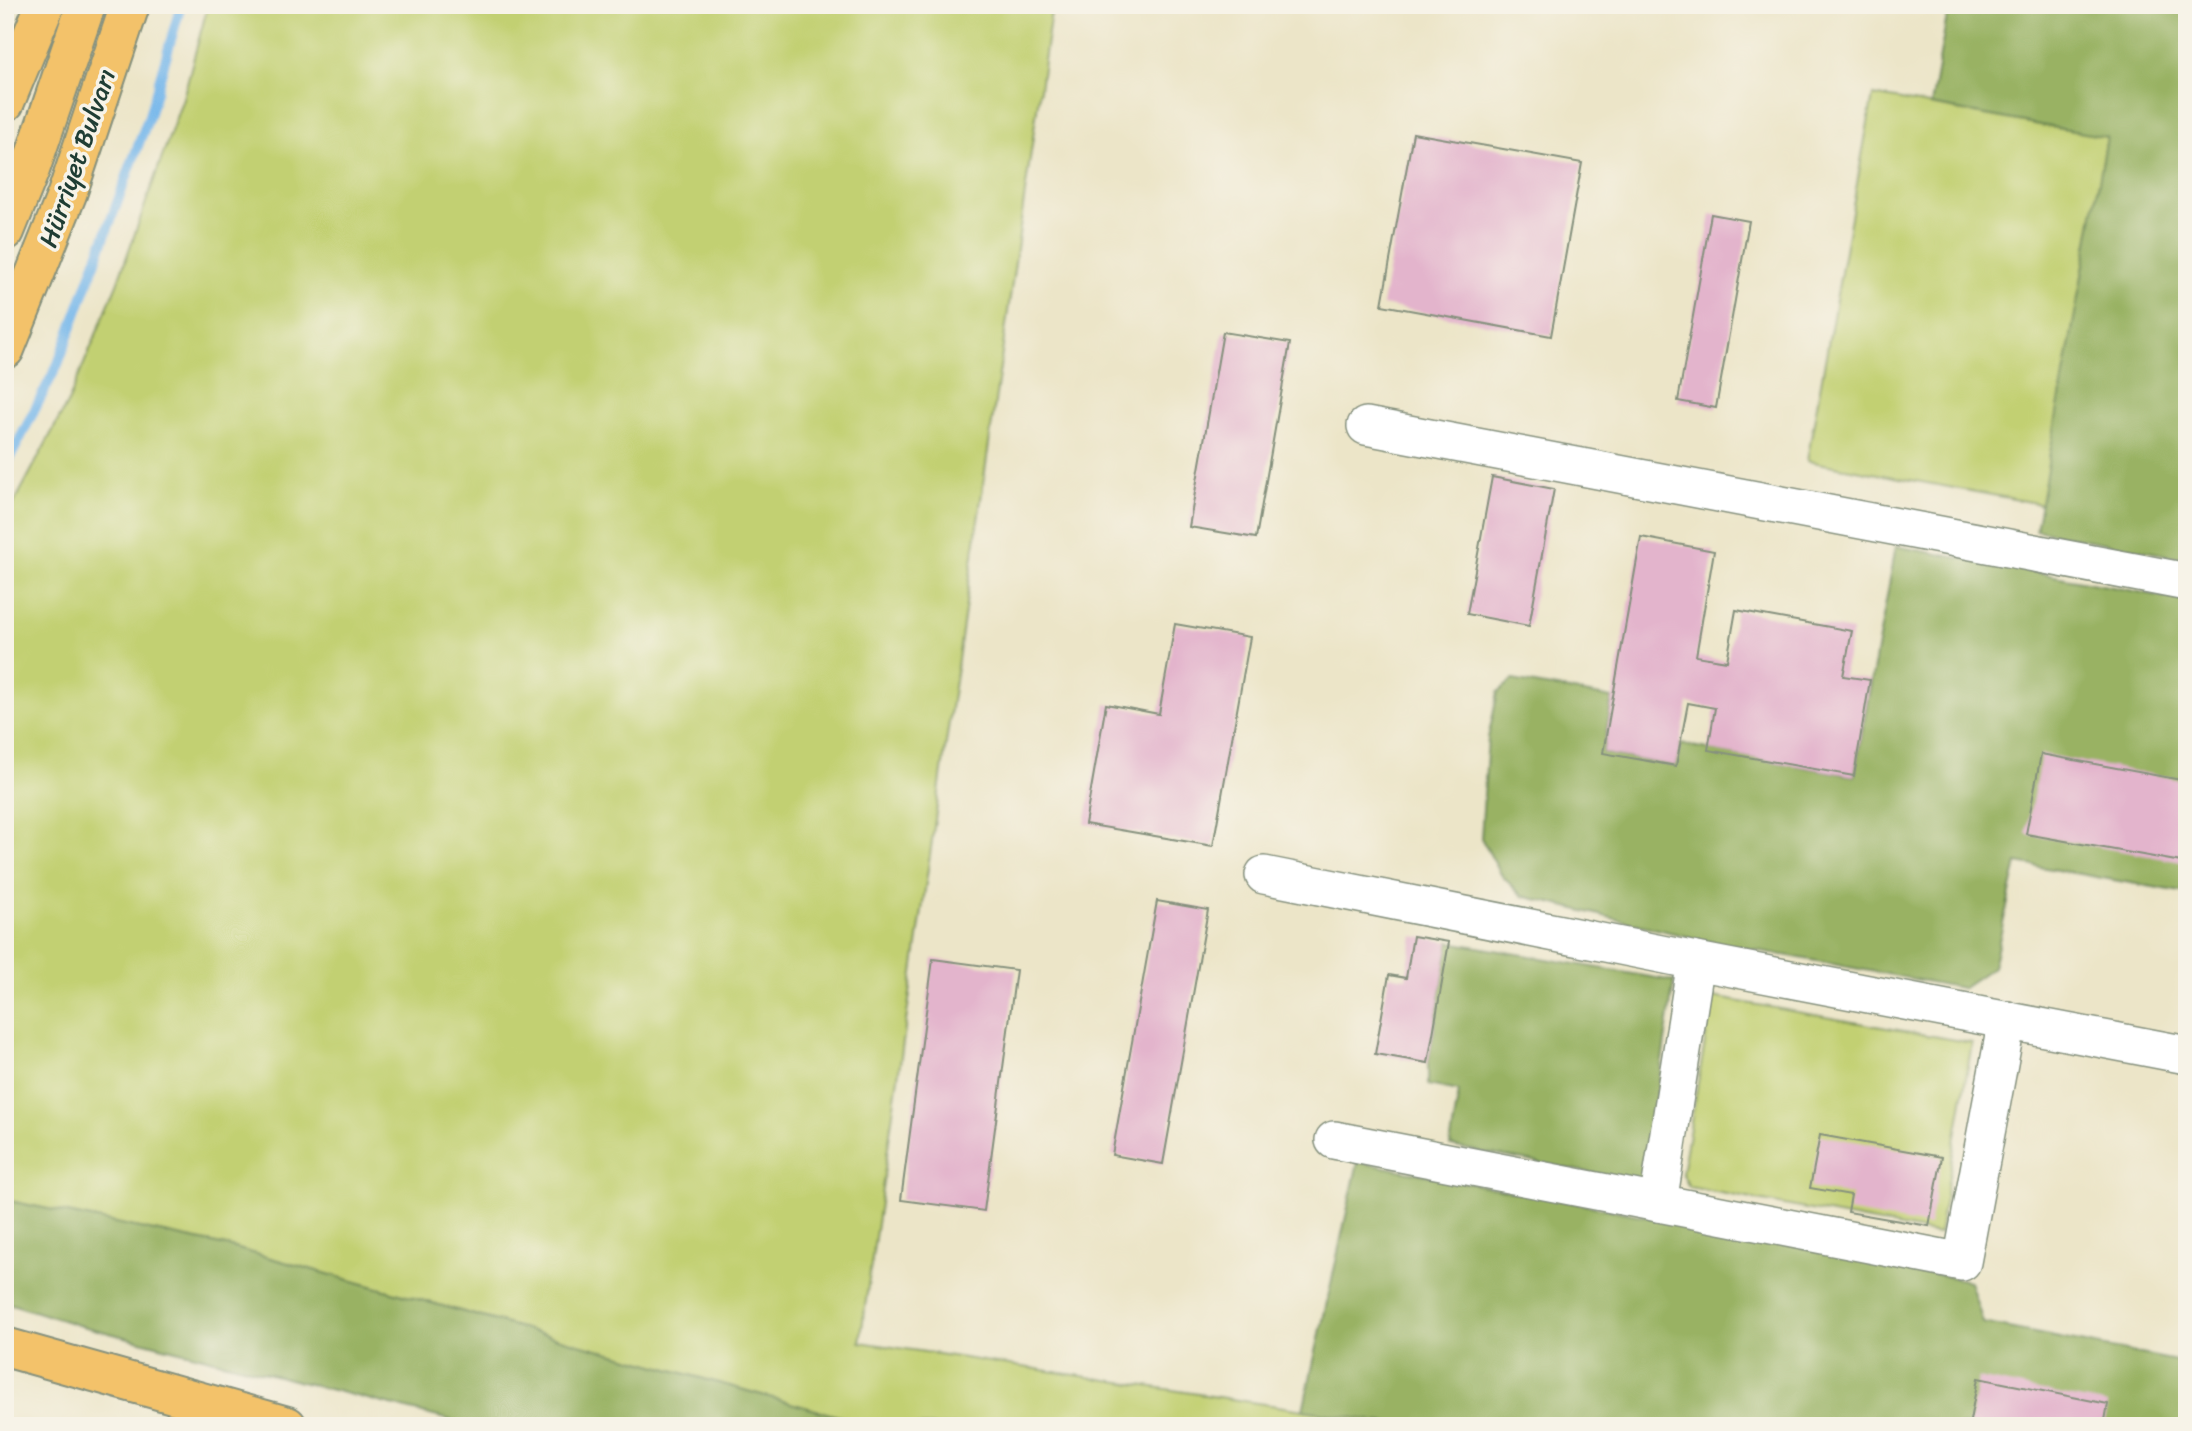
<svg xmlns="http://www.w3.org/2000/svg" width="2192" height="1431" viewBox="0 0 2192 1431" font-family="Sriracha,sans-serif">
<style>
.green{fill:#c2d072;stroke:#708653;stroke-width:2}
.forest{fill:#99b264;stroke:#5c784c;stroke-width:2}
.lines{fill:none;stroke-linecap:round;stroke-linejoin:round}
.stream{stroke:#76b7eb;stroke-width:10}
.building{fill:#e3b4cc}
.minor-casing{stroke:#86917e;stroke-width:40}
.major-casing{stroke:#86917e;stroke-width:42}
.highway-casing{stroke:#86917e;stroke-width:42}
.minor{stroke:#fff;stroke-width:37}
.major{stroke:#f3c26a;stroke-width:38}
.highway{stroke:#f3c26a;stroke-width:38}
.labels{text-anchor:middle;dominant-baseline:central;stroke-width:7;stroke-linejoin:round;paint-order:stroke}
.street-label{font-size:26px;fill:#1f3d34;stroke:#f7f3e8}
</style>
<rect width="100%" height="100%" fill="#f7f3e8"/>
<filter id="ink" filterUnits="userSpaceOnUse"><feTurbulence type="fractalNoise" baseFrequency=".0143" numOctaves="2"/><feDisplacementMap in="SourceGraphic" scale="14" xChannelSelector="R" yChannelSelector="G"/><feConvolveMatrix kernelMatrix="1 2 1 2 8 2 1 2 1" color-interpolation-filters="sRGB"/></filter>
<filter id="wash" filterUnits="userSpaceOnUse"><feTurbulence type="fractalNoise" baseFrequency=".00686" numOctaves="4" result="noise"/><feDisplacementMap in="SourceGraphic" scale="28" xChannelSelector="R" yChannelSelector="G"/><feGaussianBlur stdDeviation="1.57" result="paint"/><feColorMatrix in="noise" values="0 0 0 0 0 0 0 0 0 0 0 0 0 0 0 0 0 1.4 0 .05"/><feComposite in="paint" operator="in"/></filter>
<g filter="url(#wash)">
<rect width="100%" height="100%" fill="#ece5c8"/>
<g class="green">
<polygon points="208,5 1052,5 860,1342 1407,1426 873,1426 231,1247 5,1200 5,520 69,400 117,284 183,98"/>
<polygon points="1873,95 2107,137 2041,504 1807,461"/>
<polygon points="1713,997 1972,1043 1939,1234 1689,1187 1682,1173"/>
</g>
<g class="forest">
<polygon points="1949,5 2187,5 2187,559 2036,530 2107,137 1931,105"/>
<polygon points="1896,546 2187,601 2187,893 2017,863 1993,967 1962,988 1702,940 1522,896 1502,876 1481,838 1488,738 1498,692 1513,680 1612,698 1603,753 1676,766 1680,744 1854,776"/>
<polygon points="1449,942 1674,981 1644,1183 1450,1146 1459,1091 1428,1085 1428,1063"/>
<polygon points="1358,1162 1659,1219 1970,1281 1983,1323 2187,1363 2187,1426 1407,1426 1303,1410"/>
<polygon points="5,1200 231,1247 873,1426 473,1426 78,1325 5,1302"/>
</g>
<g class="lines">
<polyline class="stream" points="5,468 58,364 149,116 181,5"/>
</g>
<g id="blocks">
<g class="building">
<polygon points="1413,133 1582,163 1551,336 1382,305"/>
<polygon points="1711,214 1749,221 1716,408 1678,401"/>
<polygon points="1223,332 1290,343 1256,538 1189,527"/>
<polygon points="1492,477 1554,489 1529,626 1467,614"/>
<polygon points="1641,537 1714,551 1696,656 1727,661 1736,610 1852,631 1843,676 1870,680 1854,776 1708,750 1715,708 1688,703 1676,766 1603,753"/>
<polygon points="1175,624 1250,637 1213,846 1085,824 1106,704 1159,714"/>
<polygon points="2041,754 2187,781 2187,863 2026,834"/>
<polygon points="1157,901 1208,910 1163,1164 1112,1155"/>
<polygon points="1413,936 1449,942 1428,1063 1375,1054 1389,975 1406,978"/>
<polygon points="933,959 1016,970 984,1211 901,1200"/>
<polygon points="1820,1135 1942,1157 1929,1226 1848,1212 1851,1195 1810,1188"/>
<polygon points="1978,1378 2108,1404 2104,1426 1969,1426"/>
</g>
</g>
</g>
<g filter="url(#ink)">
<use href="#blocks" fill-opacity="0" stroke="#86917e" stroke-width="2"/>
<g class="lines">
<defs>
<g id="minor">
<polyline points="1366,426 2187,582"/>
<polyline points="1264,875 1696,961 2187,1055"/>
<polyline points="1334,1140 1962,1262 2007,1020"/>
<polyline points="1658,1203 1696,961"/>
</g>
<g id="major">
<polyline points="5,102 45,5"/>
<polyline points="5,231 31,167 86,5"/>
<polyline points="5,349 67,194 130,5"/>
</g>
<polyline id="highway" points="5,1347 287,1426"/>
</defs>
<use href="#minor" class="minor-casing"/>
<use href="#major" class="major-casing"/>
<use href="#highway" class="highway-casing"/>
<use href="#minor" class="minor"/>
<use href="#major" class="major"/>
<use href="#highway" class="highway"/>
</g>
</g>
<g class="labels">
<g class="street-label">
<text transform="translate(77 158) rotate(-71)">Hürriyet Bulvarı</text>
</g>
</g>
<rect width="2192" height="1431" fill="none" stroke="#f7f3e8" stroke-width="28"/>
</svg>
